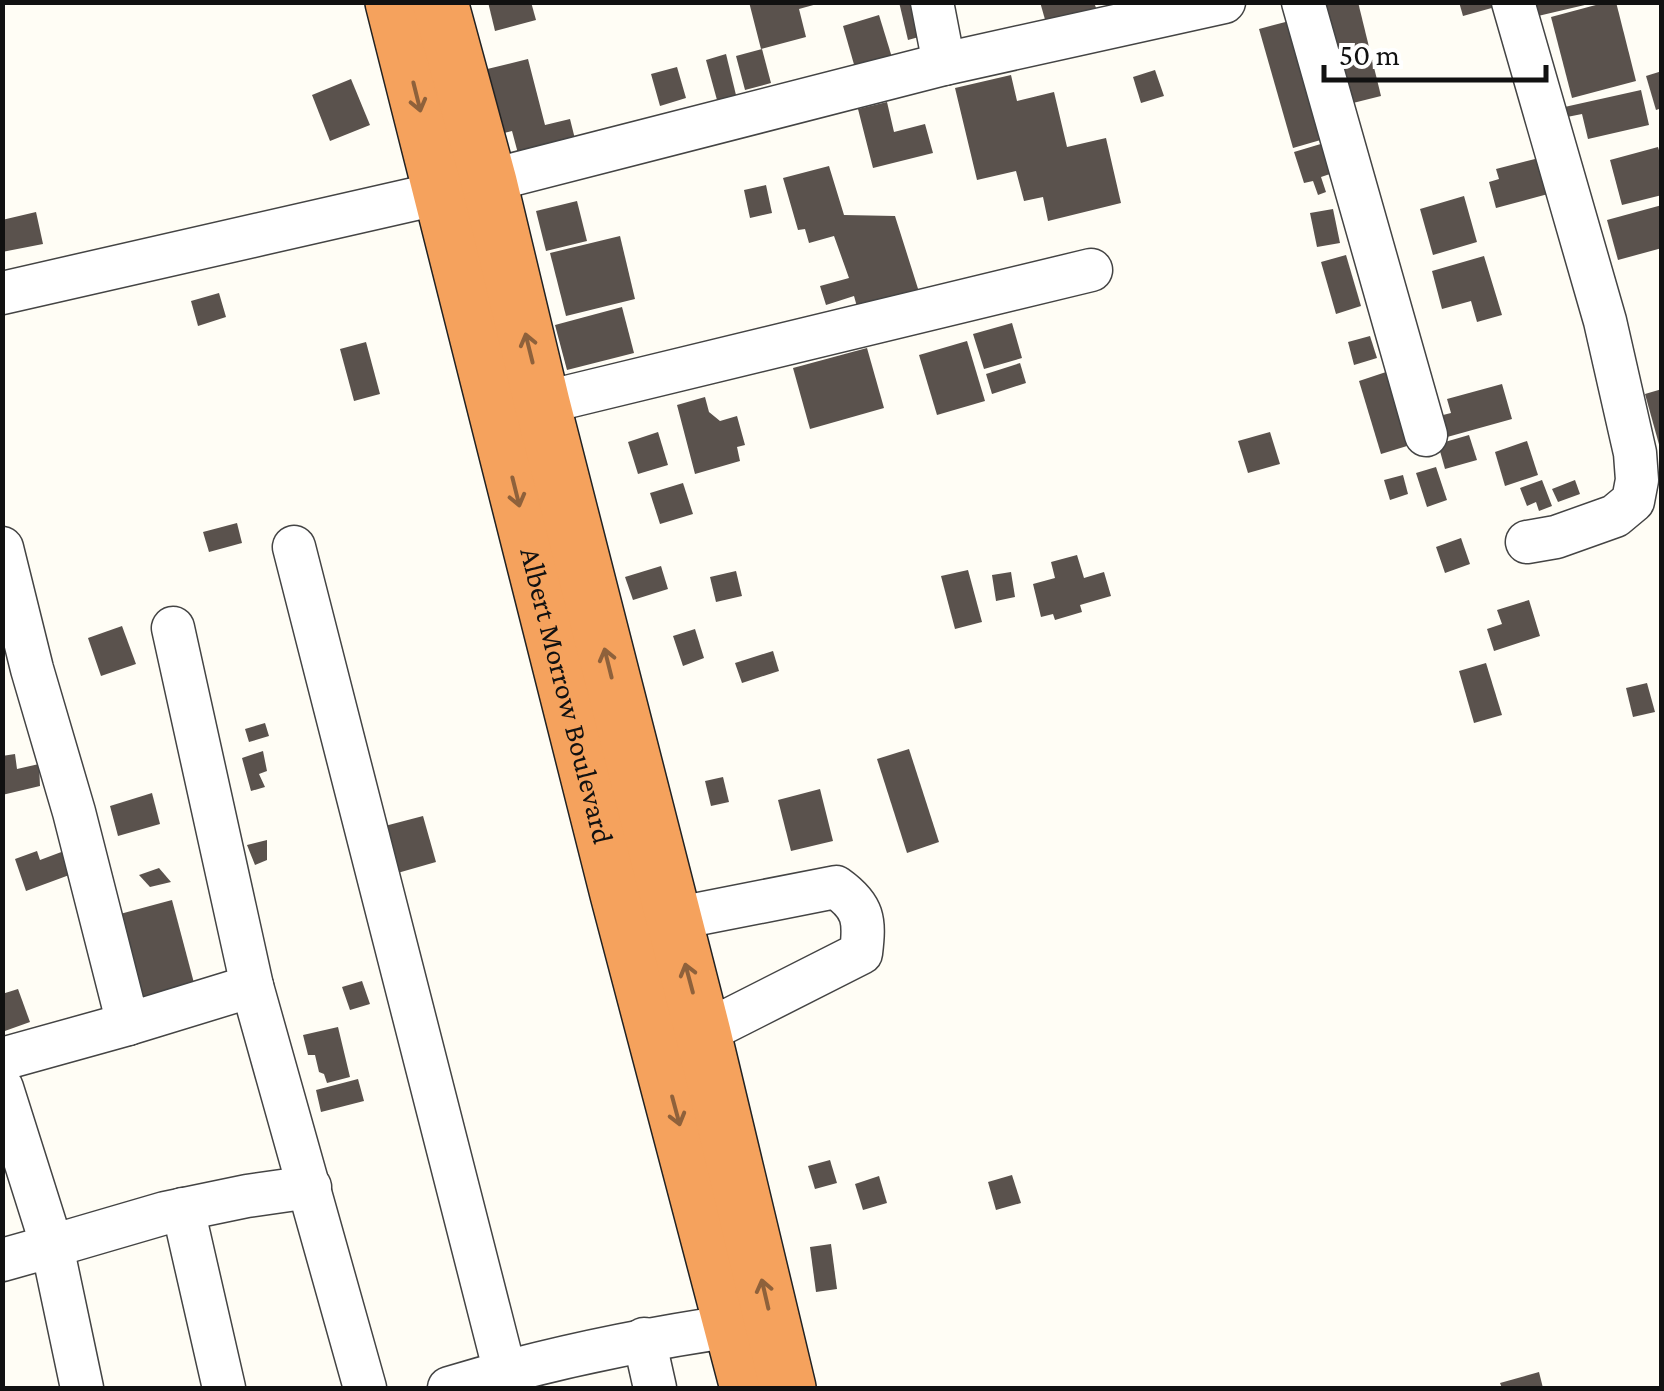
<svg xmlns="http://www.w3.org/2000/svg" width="1664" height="1391" viewBox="0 0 1664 1391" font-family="'Crimson Pro',serif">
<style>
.building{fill:#5a524d}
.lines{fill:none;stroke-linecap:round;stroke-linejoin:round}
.minor-casing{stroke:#444;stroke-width:45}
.highway-casing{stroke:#222;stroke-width:58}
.minor{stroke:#fff;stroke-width:42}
.highway{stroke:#f5a25d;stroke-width:55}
.oneway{stroke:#8e613b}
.labels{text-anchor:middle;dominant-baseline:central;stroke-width:10;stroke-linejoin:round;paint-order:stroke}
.street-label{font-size:30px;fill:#111;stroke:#fff}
</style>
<rect width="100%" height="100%" fill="#fffdf5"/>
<g class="building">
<polygon points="488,2 531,2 536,20 495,31"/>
<polygon points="749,2 817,2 817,4 799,9 806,37 761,49"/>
<polygon points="899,2 917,2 926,35 908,40"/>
<polygon points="1040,2 1094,2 1096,8 1046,23"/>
<polygon points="1319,2 1358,2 1381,96 1337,107"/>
<polygon points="1459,2 1506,2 1506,4 1463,16"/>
<polygon points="1535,2 1589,2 1589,4 1538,16"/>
<polygon points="1607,2 1616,2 1636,81 1572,98 1551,17"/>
<polygon points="879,15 894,64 857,75 843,26"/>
<polygon points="1297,19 1331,137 1293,148 1259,29"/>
<polygon points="762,49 771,83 745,90 736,56"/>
<polygon points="726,54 736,95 717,100 706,60"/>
<polygon points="528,59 545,125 570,119 577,147 520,161 512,131 496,135 479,71"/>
<polygon points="677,67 686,98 660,106 651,74"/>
<polygon points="1155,70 1164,96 1141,103 1133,77"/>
<polygon points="1662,71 1662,108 1656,110 1646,76"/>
<polygon points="1011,75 1017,101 1054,92 1067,147 1106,138 1121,203 1048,221 1043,197 1024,201 1016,171 977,180 955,88"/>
<polygon points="351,79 370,125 330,141 312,95"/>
<polygon points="1641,90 1649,125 1588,139 1582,114 1562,118 1560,108"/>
<polygon points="887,102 894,132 925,124 933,153 873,168 858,109"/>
<polygon points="1324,143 1333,173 1321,177 1326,192 1318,195 1313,181 1304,183 1294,152"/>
<polygon points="1658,147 1662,160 1662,195 1622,205 1610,160"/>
<polygon points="1539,158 1548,194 1496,208 1489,182 1499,179 1496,169"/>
<polygon points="829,166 844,215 895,216 920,295 859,314 854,296 826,305 820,286 849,278 834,236 809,243 805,229 798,230 783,178"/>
<polygon points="766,185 772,213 750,218 744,190"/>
<polygon points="1464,196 1477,242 1433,255 1420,209"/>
<polygon points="577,201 587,241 546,251 536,211"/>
<polygon points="1662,205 1662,248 1618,260 1607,220"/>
<polygon points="1333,209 1340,243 1317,247 1310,213"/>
<polygon points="36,212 43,244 2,252 2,220"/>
<polygon points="620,236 635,299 566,316 550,253"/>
<polygon points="1346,255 1361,306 1336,314 1321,262"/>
<polygon points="1484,256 1502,315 1477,322 1471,301 1442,309 1432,271"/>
<polygon points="219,293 226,317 198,326 191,301"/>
<polygon points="622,307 634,353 567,370 555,325"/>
<polygon points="1012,323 1022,358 984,369 973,334"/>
<polygon points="1370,336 1377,358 1354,365 1348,342"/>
<polygon points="967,341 985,401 937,415 919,355"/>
<polygon points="366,342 380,394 354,401 340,349"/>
<polygon points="867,348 884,408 810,429 793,368"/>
<polygon points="1020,363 1026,383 992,394 986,374"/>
<polygon points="1386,372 1407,446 1381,454 1359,381"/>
<polygon points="1502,384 1512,419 1440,439 1435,417 1451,413 1447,399"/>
<polygon points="1662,389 1662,448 1660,448 1645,394"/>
<polygon points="705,397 709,412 720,421 737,416 745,445 737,447 740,461 695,474 677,405"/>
<polygon points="658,432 668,465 638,474 628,442"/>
<polygon points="1270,432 1280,464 1248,473 1238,441"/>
<polygon points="1469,435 1477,460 1445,469 1438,444"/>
<polygon points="1527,441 1538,475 1505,486 1495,452"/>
<polygon points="1436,467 1447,500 1427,507 1416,473"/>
<polygon points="1403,475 1408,494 1390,500 1384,480"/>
<polygon points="1542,480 1552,506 1539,511 1536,502 1527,506 1520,488"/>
<polygon points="1575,480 1580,494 1558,502 1552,489"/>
<polygon points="683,483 693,514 660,524 650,493"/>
<polygon points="237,523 242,543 209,552 203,532"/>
<polygon points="1461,538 1470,564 1445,573 1436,547"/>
<polygon points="1077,555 1084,578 1104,572 1111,596 1080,605 1082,612 1055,620 1053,614 1041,617 1033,584 1055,578 1051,562"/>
<polygon points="661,566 668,589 633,600 625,577"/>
<polygon points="968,570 982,622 955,629 941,576"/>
<polygon points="736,571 742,596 716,602 710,577"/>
<polygon points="1011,572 1015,597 996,601 992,575"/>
<polygon points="1529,600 1540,636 1494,651 1487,629 1502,624 1497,610"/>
<polygon points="122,626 136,664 101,676 88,638"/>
<polygon points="695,629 704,658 683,666 673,636"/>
<polygon points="773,651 779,671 742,683 735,663"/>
<polygon points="1486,663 1502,715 1474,723 1459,671"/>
<polygon points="1647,683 1655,712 1633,717 1626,688"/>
<polygon points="265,723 269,736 249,742 245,729"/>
<polygon points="909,749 939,842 907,853 877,759"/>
<polygon points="263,751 267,771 259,774 265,787 251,791 242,758"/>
<polygon points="15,754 17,769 39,764 40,786 2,795 2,756"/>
<polygon points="723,777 729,802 711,806 705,781"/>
<polygon points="820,789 833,841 791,851 778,800"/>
<polygon points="152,793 160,824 118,836 110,806"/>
<polygon points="423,816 436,862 394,874 381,827"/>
<polygon points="267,840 267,860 255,865 247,845"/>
<polygon points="37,851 40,860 64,851 72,874 26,891 15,859"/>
<polygon points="159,868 171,882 150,887 139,875"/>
<polygon points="172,900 194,983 142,997 120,914"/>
<polygon points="362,981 370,1004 350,1010 342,987"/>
<polygon points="18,989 30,1022 2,1032 2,994"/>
<polygon points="338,1027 350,1077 327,1083 324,1074 319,1072 315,1055 308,1055 303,1035"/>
<polygon points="358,1079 364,1101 321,1112 316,1090"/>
<polygon points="830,1160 837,1183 815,1189 808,1166"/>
<polygon points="1012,1175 1021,1203 996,1210 988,1182"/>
<polygon points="879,1176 887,1203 863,1210 855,1184"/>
<polygon points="831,1244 837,1289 816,1292 810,1247"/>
<polygon points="1539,1372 1543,1388 1502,1388 1500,1383"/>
</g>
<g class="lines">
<defs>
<g id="minor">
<polyline points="932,2 944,64"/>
<polyline points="1303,2 1426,435"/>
<polyline points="1513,2 1605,321 1635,453 1637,480 1633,501 1615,516 1556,537 1527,542"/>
<polyline points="2,293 441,193 944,64 1224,2"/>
<polyline points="542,403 1091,270"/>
<polyline points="294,547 509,1388"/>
<polyline points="2,548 32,669 74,812 128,1024 252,986"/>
<polyline points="173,628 252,986 365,1388"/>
<path d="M673,919L836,887C864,907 865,920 861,953L703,1033"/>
<polyline points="2,1059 128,1024"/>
<polyline points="2,1088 52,1246 165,1213 247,1196 310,1187"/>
<polyline points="183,1209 224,1388"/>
<polyline points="2,1260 52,1246 82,1388"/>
<polyline points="644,1339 655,1388"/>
<path d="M449,1388C542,1360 637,1340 733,1326"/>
</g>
<g id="highway">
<path id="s1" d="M393,2L618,894L748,1388"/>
<polyline points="440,2 489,182 542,403 703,1033 788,1388"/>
</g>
</defs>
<use href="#minor" class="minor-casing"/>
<use href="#highway" class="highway-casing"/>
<use href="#minor" class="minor"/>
<use href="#highway" class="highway"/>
</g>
<defs><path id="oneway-shaft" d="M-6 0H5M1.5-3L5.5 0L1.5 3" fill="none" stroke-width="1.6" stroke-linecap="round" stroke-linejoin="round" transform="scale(2.5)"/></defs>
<g class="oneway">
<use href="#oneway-shaft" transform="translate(417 97) rotate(76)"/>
<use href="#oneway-shaft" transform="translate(529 348) rotate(-104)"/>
<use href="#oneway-shaft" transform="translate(516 492) rotate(76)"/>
<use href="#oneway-shaft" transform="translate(608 663) rotate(-104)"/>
<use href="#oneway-shaft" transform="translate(689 978) rotate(-105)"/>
<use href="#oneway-shaft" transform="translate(676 1111) rotate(75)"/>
<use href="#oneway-shaft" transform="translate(765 1294) rotate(-103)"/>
</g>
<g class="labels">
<g class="street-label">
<text stroke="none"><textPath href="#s1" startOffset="715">Albert Morrow Boulevard</textPath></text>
</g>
</g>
<rect width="1664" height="1391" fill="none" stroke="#111111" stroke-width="10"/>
<path d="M1324 65v15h222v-15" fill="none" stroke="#111111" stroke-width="5"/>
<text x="1339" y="65" font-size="30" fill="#111111" stroke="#ffffff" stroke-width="8" paint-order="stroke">50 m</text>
</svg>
